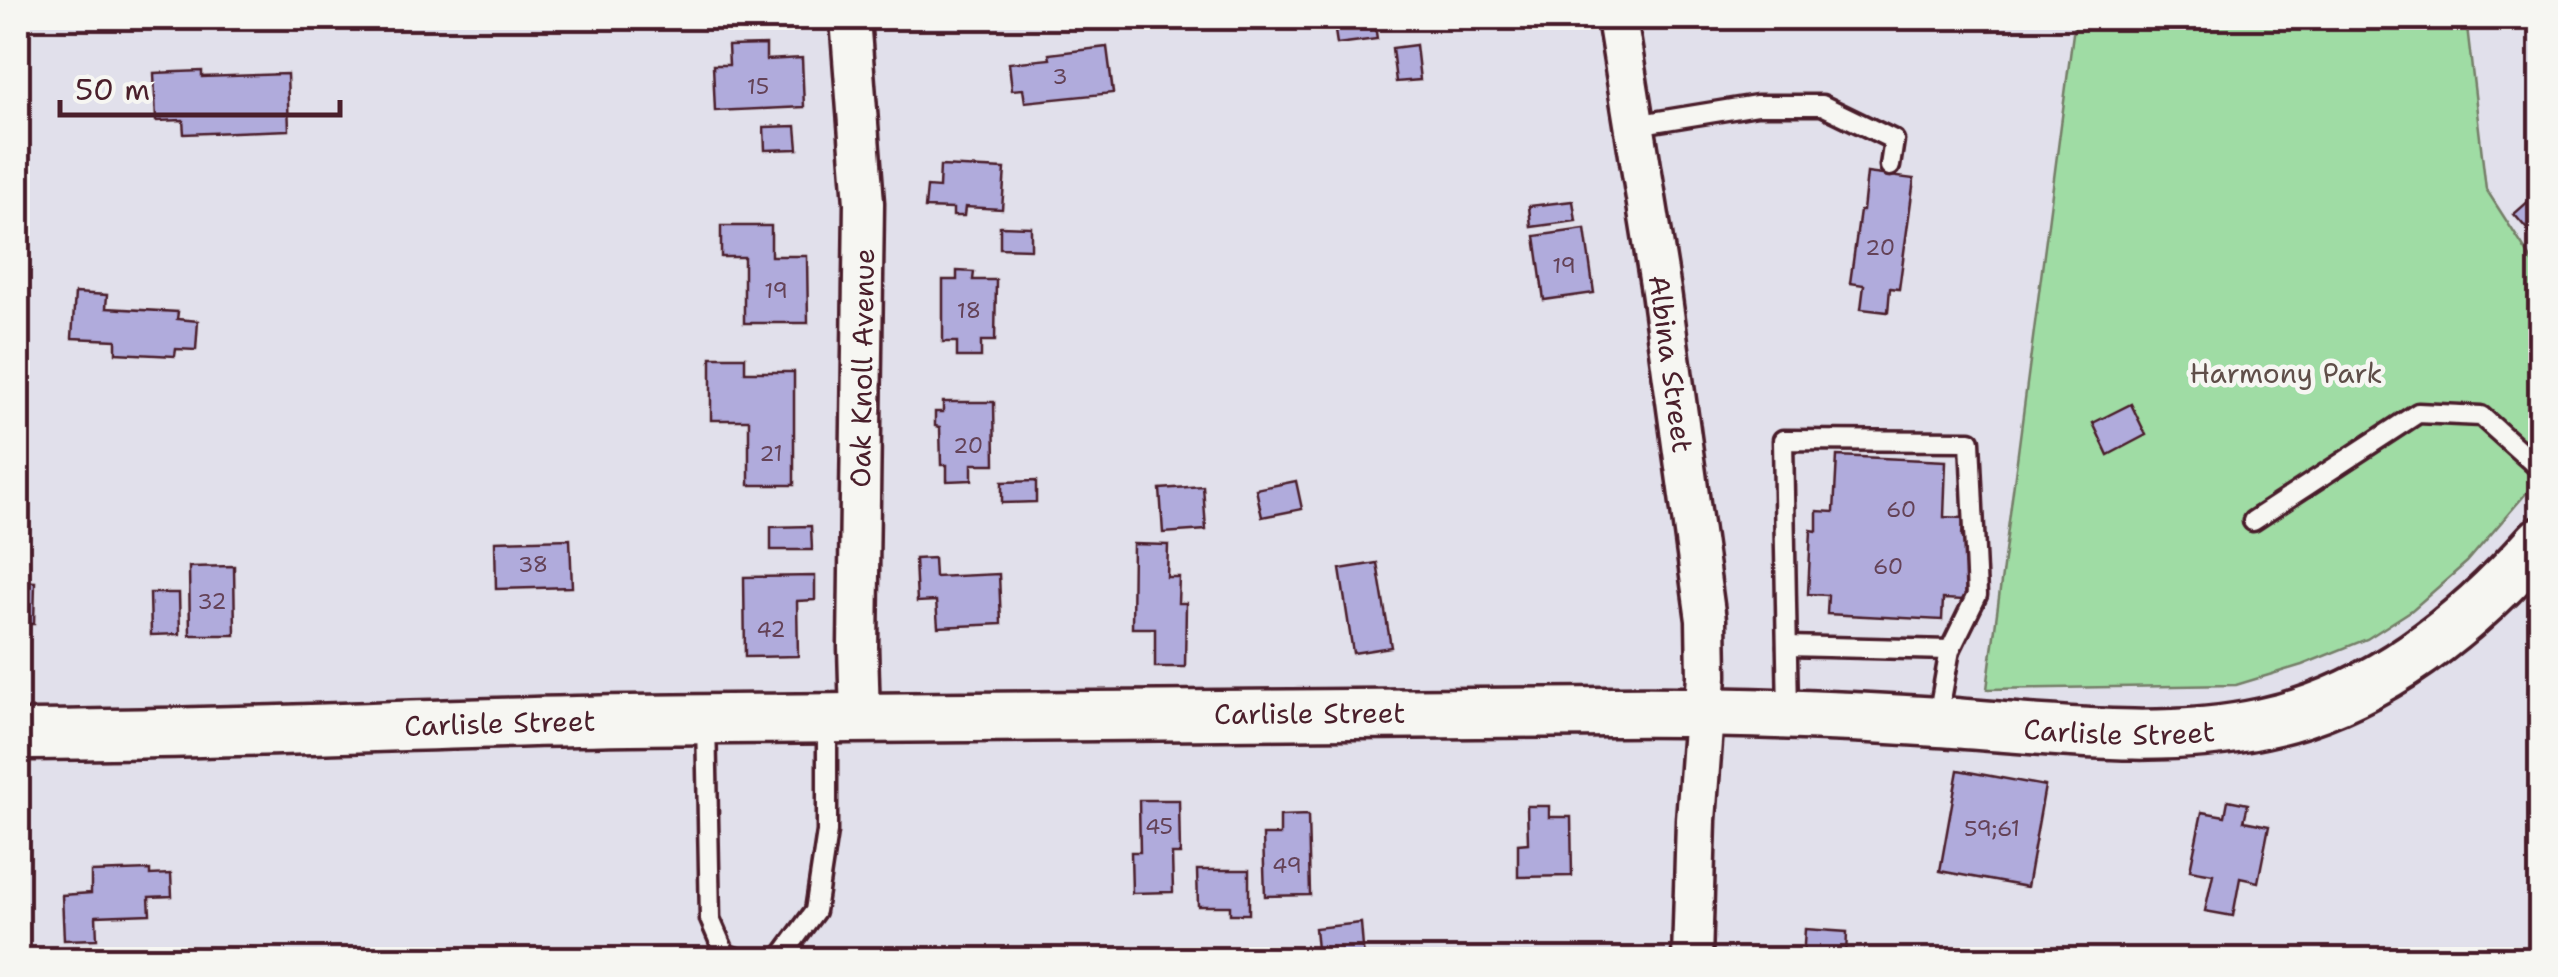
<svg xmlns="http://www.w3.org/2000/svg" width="2558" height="977" viewBox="0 0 2558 977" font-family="'Shantell Sans',sans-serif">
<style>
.green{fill:#9fdca4;stroke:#747e68;stroke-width:2.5}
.building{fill:#b0abdc;stroke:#4a1f2b;stroke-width:2.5}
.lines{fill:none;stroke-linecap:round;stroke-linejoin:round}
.service-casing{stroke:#4a1f2b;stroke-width:25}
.minor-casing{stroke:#4a1f2b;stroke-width:45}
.tertiary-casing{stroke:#4a1f2b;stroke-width:55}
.service{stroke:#f6f6f2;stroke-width:18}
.minor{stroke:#f6f6f2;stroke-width:38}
.tertiary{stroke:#f6f6f2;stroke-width:48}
.labels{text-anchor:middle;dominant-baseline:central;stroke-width:9;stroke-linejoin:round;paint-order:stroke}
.number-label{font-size:22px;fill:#644257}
.street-label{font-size:28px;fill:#4a1f2b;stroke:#f6f6f2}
.park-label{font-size:28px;fill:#5f4e49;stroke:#f6f6f2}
</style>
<rect width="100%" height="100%" fill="#e1e0eb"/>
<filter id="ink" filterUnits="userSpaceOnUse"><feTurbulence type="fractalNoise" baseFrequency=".01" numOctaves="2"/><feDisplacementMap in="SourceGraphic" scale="20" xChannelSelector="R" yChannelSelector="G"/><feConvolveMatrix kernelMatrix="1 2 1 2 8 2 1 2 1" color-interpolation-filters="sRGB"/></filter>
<g filter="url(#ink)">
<polygon class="green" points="2075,18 2466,18 2486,189 2540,273 2540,477 2467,562 2412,610 2367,639 2302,665 2236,685 1987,689"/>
<g class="building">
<polygon points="1333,18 1374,18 1377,39 1337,44"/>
<polygon points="766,45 766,60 802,58 804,107 715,111 713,65 729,65 728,46"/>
<polygon points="1416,45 1420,80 1396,82 1392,48"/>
<polygon points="1107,47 1113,93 1025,102 1023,89 1012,90 1009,63 1050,59 1049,54"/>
<polygon points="202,71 202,77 287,74 289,130 184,134 183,120 156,121 154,73"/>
<polygon points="796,126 798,149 765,150 764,127"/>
<polygon points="940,166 1005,169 1002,209 965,207 964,216 953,216 953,209 925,208 927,187 939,188"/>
<polygon points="1867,173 1914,179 1899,289 1890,288 1888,312 1861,309 1864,285 1850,283 1860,211 1863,211"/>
<polygon points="2540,191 2540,244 2514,214"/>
<polygon points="1573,201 1576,221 1531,227 1529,206"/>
<polygon points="721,226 771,226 771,256 807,256 808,323 744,323 744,257 721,257"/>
<polygon points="1000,226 1031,227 1031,249 1000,248"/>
<polygon points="1585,229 1594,293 1544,300 1535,236"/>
<polygon points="957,271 974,272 973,280 996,280 995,341 981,341 981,357 957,357 957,342 943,342 943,280 957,280"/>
<polygon points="75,293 107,295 106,308 178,312 177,319 198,321 196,350 176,349 175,356 116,353 116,340 72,338"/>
<polygon points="711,357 745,357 745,372 794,372 794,485 749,485 749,420 711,420"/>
<polygon points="943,402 994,402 995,464 972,464 972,480 947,481 947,465 941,465 940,427 935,426 935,412 943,412"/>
<polygon points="2131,404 2146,435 2108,455 2093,423"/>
<polygon points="1837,456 1946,461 1944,517 1963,518 1962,537 1969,538 1965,600 1943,599 1942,620 1827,614 1828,595 1808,594 1811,530 1817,531 1817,511 1834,512"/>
<polygon points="1036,481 1036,502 1002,503 1002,482"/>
<polygon points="1296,481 1302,509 1262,517 1256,489"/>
<polygon points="1203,486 1206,530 1163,533 1160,489"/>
<polygon points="811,526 812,550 771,550 771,527"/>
<polygon points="570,539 572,587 496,589 495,541"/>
<polygon points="1133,544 1168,545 1167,577 1179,577 1178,603 1186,603 1185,667 1155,667 1155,628 1132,628"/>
<polygon points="934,558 935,577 999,574 1001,624 938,627 936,601 917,602 915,559"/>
<polygon points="1377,563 1391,647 1353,653 1340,569"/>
<polygon points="234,566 235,635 190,635 189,567"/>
<polygon points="815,576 815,600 797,601 798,656 745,657 744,577"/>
<polygon points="18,581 35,582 34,624 18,624"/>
<polygon points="150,593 179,593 180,634 151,635"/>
<polygon points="1958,770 2045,786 2027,887 1940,871"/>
<polygon points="1139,800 1179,800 1180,854 1172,854 1173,892 1132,893 1131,852 1140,852"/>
<polygon points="2228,800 2248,804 2244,821 2269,826 2258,882 2240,878 2233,916 2205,911 2213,874 2190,870 2202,812 2225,816"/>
<polygon points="1527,806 1549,806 1549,817 1571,817 1572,876 1518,877 1518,844 1528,843"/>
<polygon points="1308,815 1310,895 1265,896 1263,835 1280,835 1280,816"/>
<polygon points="150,870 150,875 171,874 172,896 149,897 150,914 96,916 97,939 64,940 62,895 91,893 91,872"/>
<polygon points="1197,870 1249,870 1249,914 1230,914 1230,906 1198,906"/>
<polygon points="1361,923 1364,960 1318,960 1315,928"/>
<polygon points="1805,929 1847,932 1846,957 1851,957 1851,960 1803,960"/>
</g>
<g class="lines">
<defs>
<g id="service">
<polyline points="1635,125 1757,105 1822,105 1894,140 1890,166"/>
<polyline points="2253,521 2418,413 2481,416 2540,469"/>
<polyline points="1787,646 1950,650"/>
<polyline points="1788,713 1783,440 1970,441 1977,595 1950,650 1937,722"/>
<polyline points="706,720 710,919 725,954 742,960"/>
<polyline points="779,960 815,911 827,832 827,718"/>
</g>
<g id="minor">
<polyline points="850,18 864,203 858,647 860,718"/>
<path id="s1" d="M1617,18L1661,291L1706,620L1707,676L1696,820L1692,960"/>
</g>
<g id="tertiary">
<path id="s2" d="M18,735C204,735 390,725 576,721C667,719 758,719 849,718C1104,715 1359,712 1615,712C1723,711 1831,715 1939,722C2046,729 2157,746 2263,723C2374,700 2467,625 2540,542"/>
</g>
</defs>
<use href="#service" class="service-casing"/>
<use href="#minor" class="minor-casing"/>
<use href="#tertiary" class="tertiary-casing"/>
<use href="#service" class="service"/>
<use href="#minor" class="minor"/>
<use href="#tertiary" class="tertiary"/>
</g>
</g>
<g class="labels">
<g class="number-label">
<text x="1060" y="76">3</text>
<text x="758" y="86">15</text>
<text x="1880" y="247">20</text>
<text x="1564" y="265">19</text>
<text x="776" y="290">19</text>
<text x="969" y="310">18</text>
<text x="968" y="445">20</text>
<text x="771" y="453">21</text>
<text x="1901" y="509">60</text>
<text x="533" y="564">38</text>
<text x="1888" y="566">60</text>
<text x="212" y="601">32</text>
<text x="771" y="629">42</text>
<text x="1159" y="826">45</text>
<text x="1992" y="828">59;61</text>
<text x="1287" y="865">49</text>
</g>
<g class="street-label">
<text stroke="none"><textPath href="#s1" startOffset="350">Albina Street</textPath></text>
<text transform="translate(862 368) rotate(-89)">Oak Knoll Avenue</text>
<text stroke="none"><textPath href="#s2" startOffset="1292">Carlisle Street</textPath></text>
<text stroke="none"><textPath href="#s2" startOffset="482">Carlisle Street</textPath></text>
<text stroke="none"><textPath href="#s2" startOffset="2102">Carlisle Street</textPath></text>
</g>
<g class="park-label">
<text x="2286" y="373">Harmony Park</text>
</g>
</g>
<rect width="2558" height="977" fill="none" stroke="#f6f6f2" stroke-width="60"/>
<rect x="30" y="30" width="2498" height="917" fill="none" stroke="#4a1f2b" stroke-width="4" filter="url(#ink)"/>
<path d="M60 100v15h280v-15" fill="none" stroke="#4a1f2b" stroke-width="5"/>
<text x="75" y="100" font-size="30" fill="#4a1f2b" stroke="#f6f6f2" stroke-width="8" paint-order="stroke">50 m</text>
</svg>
